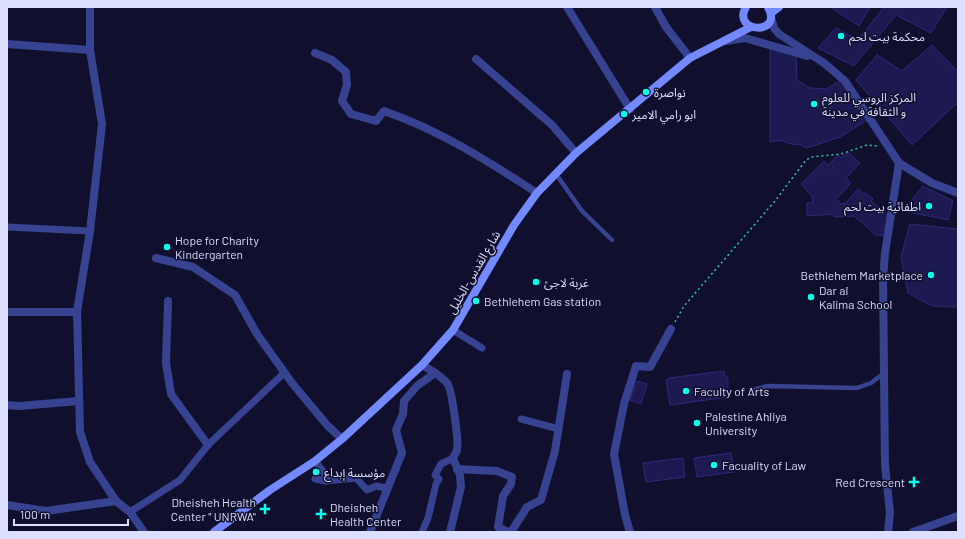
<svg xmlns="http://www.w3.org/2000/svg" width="965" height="539" viewBox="0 0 965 539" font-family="Barlow,'Noto Sans Arabic',sans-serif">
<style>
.building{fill:#1c1a51;stroke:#2c2a7e}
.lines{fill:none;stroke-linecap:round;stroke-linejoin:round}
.path{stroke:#27c9a3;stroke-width:1.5;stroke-dasharray:2 3;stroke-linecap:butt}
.service{stroke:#374391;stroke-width:4.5}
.pedestrian{stroke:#374391;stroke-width:7}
.minor{stroke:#374391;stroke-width:8}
.secondary{stroke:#7488ff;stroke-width:8}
.poi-dot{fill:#09ffed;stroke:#10102e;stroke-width:1.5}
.labels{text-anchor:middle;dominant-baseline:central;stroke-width:3;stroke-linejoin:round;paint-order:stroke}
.poi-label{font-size:12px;fill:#dddfff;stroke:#10102e;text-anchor:start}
.street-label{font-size:12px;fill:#dddfff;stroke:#10102e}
</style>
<rect width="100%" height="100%" fill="#10102e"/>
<g class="building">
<polygon points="830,7 870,7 859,26"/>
<polygon points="884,7 947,7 931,33 896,15 854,66 818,48 836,28 858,40"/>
<polygon points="932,45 958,72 958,102 912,145 856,80 877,55 902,71"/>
<polygon points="770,49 796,54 797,80 810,88 826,89 840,81 869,119 840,137 807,148 799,144 794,145 780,140 770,142"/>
<polygon points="848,152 860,163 846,178 851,183 836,199 841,204 846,203 858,189 864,194 865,193 873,199 871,201 888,216 885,236 876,235 854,216 834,217 834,214 807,216 807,203 813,203 812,196 801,184 824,161 832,169 833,167 829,164 838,155 841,158"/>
<polygon points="923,186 953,201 948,220 903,211"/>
<polygon points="910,224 958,229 958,307 932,306 908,293 901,257"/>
<polygon points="724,371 725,376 728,378 728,397 670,405 666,380 669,378"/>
<polygon points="637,381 647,384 641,404 630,400"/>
<polygon points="731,453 734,472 697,477 694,458"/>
<polygon points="683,458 685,477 646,482 643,463"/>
</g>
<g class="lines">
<polyline class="path" points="675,322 684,306 775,201 806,160 811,157 841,154 867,145 878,146"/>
<g class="service">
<polyline points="556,174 582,211 612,240"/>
<polyline points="753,390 767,386 857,388 871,383 884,373"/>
</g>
<g class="pedestrian">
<polyline points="7,227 90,231"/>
<polyline points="453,330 482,348"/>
<polyline points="521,419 559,429"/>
<polyline points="315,461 325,474 326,481"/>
<polyline points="315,479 326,481 356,478 367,490 376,486 386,488"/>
<polyline points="130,512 180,480 208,445 284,373"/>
<polyline points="422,532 428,518 436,484 439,479 435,475 441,464 453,458"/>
</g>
<g class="minor">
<polyline points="90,7 90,50 102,124 90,231 77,312 80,432 90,462 116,501 130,512 144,532"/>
<polyline points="567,7 630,109"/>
<polyline points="655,7 666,27 690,58"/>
<polyline points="771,17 774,28 779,34 824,63 845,81 899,163 932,183 958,193"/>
<polyline points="726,41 745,38 807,56"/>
<polyline points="7,44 90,50"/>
<path d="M315,53L332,60L346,72L347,85L342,101L351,114L376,121L384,111C439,130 488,161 537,193"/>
<polyline points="476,59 552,125 576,153"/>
<polyline points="156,258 193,267 235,295 257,334 292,383 327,425 342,439"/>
<polyline points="168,301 166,363 171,394 208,445"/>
<polyline points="7,312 77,312"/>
<path d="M422,365C431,370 440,375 447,383C452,389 459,442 457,450C457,452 454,455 453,458L460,475L461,487L450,532"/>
<polyline points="7,405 19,406 79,401"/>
<polyline points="457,469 497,471 512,477 511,484 503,496 498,527 508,532"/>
<polyline points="7,505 46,511 116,501"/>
<polyline points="370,532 402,453 396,430 403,414 404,401 417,386 435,373"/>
<polyline points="511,532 527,507 541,500 555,451 567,374"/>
<polyline points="630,532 625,515 614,454 624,404 636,366 650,367 671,329"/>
<polyline points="888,532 890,513 885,465 883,280 885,253 899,163"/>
<polyline points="913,532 958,516"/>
</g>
<g class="secondary">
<path d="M746,7C731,33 784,36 768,7"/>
<polyline points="771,13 779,7"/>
<polyline points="214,532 270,490 315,461 342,439 422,365 453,330 514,225 537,193 576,153 690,58 751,27"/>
</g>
</g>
<g class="poi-dot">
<circle cx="841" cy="36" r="4"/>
<circle cx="646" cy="92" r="4"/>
<circle cx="814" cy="104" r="4"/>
<circle cx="624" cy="114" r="4"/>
<circle cx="929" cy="206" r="4"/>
<circle cx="167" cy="247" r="4"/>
<circle cx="931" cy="275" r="4"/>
<circle cx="536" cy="282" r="4"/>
<circle cx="811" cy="297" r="4"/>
<circle cx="476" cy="301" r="4"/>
<circle cx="686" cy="391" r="4"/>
<circle cx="697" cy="423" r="4"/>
<circle cx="714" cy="465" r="4"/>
<circle cx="316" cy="472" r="4"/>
<path d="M912 476h4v4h4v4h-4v4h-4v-4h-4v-4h4z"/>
<path d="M263 503h4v4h4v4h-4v4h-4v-4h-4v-4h4z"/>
<path d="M319 508h4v4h4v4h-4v4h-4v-4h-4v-4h4z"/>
</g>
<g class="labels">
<g class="poi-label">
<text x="849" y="36">محكمة بيت لحم</text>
<text x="654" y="92">نواصرة</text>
<text x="822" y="97">المركز الروسي للعلوم<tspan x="822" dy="14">و الثقافة في مدينة</tspan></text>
<text x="632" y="114">ابو رامي الامير</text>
<text x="921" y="206" text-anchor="end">اطفائية بيت لحم</text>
<text x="175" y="240">Hope for Charity<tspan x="175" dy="14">Kindergarten</tspan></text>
<text x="923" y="275" text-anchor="end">Bethlehem Marketplace</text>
<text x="544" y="282">غربة لاجئ</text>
<text x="819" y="290">Dar al<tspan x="819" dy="14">Kalima School</tspan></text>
<text x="484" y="301">Bethlehem Gas station</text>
<text x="694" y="391">Faculty of Arts</text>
<text x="705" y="416">Palestine Ahliya<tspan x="705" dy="14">University</tspan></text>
<text x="722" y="465">Facuality of Law</text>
<text x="324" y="472">مؤسسة إبداع</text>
<text x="905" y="482" text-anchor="end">Red Crescent</text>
<text x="256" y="502" text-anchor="end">Dheisheh Health<tspan x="256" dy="14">Center " UNRWA"</tspan></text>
<text x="330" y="507">Dheisheh<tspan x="330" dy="14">Health Center</tspan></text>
</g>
<g class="street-label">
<text transform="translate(473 272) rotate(-60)">شارع القدس-الخليل</text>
</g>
</g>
<rect width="965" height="539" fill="none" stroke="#dddfff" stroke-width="16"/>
<path d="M14 519v6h114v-6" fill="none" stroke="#dddfff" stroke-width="2"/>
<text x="20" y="519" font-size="12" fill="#dddfff" stroke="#10102e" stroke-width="3" paint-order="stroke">100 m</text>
</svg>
